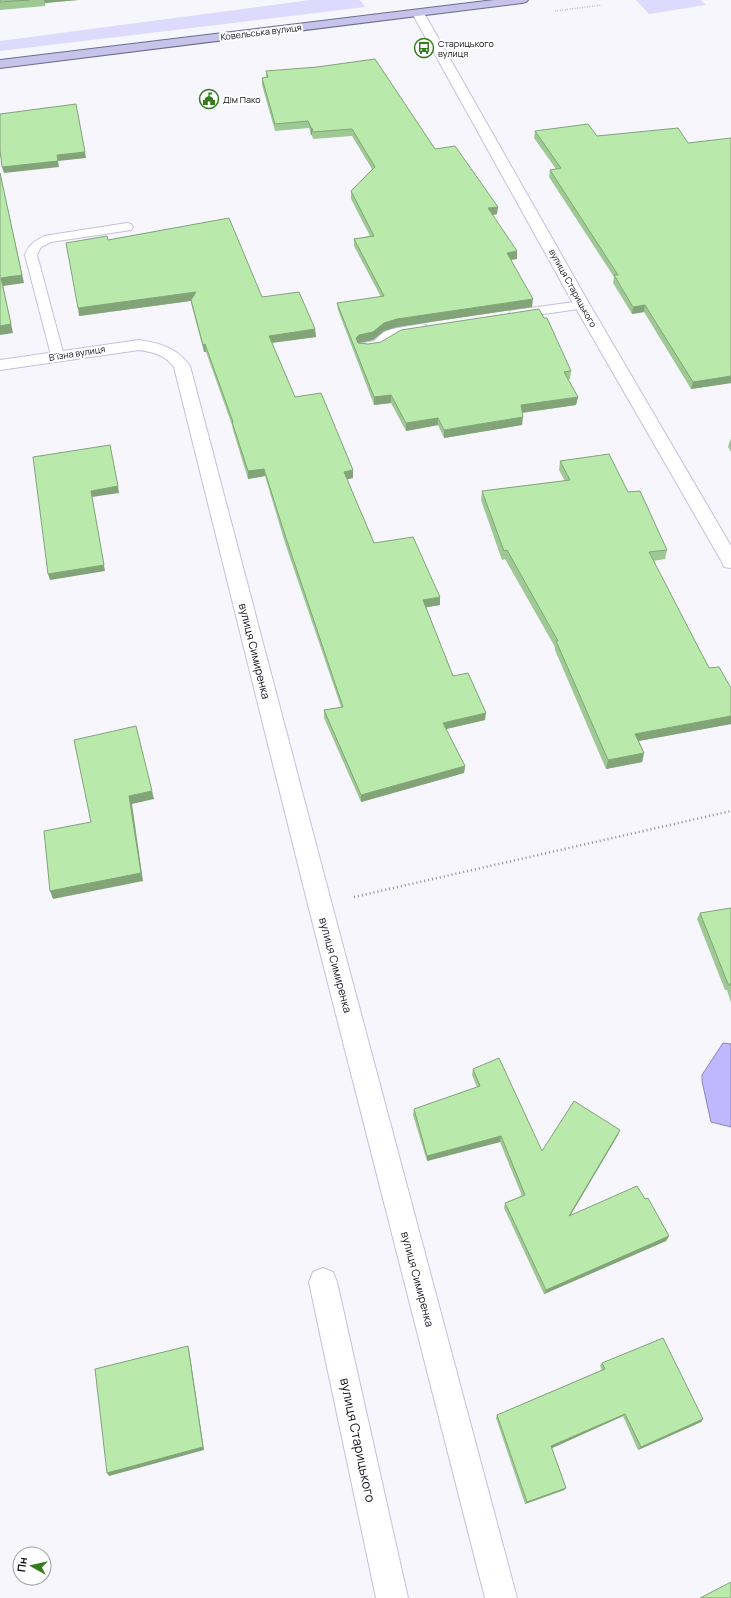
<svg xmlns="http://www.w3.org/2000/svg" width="731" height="1598" viewBox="0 0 731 1598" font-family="Manrope,sans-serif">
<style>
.green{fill:#dddafd}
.water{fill:#c0b8fe;stroke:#8b85b9}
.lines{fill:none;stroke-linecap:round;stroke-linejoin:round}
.service-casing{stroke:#c3c1df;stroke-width:2}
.minor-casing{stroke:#c3c1df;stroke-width:2}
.primary-casing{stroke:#6f6a97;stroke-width:2}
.path-far1{stroke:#8d8c95;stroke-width:1.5;stroke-dasharray:0.5 2;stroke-linecap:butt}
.path{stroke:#8d8c95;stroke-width:2.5;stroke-dasharray:1 3;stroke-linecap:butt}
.service{fill:#fff;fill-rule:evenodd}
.minor{fill:#fff;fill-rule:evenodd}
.primary{fill:#c7c3e9;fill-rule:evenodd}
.wall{fill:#9fc994}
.shaded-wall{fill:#82a478}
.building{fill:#b9eaac;stroke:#82a478}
.labels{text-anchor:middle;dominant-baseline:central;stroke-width:4;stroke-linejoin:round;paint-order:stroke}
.far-street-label{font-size:9px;fill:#100f19;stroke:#fff}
.far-poi-label{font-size:9px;fill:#100f19;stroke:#fff;text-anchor:start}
.street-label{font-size:11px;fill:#100f19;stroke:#fff}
.near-street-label{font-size:13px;fill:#100f19;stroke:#fff}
</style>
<rect width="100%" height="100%" fill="#f7f6fd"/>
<g class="green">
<polygon points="310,0 360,0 365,7 0,51 0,41"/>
<polygon points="636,0 701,0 706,5 649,14"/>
</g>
<polygon class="water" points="723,1043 731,1044 731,1127 711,1122 702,1081 702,1075"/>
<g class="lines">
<defs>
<g id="service">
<path d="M127,223L131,224L133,227L131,230L51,242L41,247L37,255L64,356L62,359H52L25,255C28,245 35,241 44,236Z"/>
<polygon points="582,301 586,302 588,305 586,308 515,318 510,317 509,314 510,311 515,310"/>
<path d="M421,324L426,325L427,328L426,331C416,333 406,333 398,336C385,341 378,354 360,350L358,347L360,344L374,341L384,332L392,329Z"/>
</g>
<g id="minor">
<polygon points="418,10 422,11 424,13 590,305 731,546 731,568 724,567 722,562 574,305 412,13 414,11"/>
<path d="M139,340C160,343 177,348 190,366L332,905L517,1598H485L308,905L174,367C165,355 153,352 139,350L0,370V360Z"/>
<polygon points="323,1268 333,1272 337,1282 408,1598 376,1598 309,1282 313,1272"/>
</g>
<polygon id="primary" points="494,0 528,0 526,2 522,3 0,68 0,60"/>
</defs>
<use href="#service" class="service-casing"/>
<use href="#minor" class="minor-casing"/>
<use href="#primary" class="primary-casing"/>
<polyline class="path-far1" points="555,11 602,5"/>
<polyline class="path" points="354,897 731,811"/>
<use href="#service" class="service"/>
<use href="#minor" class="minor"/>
<use href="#primary" class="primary"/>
</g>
<g class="wall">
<polygon points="0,0 78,0 45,3 45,6 0,10"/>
<polygon points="266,71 435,149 497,214 493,215 517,259 511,260 532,307 397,327 384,331 373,340 358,343 571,371 570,379 568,379 578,397 576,405 522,413 522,425 444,438 438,425 406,431 391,403 374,405 338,310 337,303 381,297 354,246 354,239 370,236 351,199 351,191 372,169 352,136 313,139 312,135 311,135 309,128 275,131 262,85 262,78 266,78"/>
<polygon points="535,131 731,383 691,389 644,312 632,314 613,283 614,277 549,177 550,170 556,169 534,138"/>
<polygon points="108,240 262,297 315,329 316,337 272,343 295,397 353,478 347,479 374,543 440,605 426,607 453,676 485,720 446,729 465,766 464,773 361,802 324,718 324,710 341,707 285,543 265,476 248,479 233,430 232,425 206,352 204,352 192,307 191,301 79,316"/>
<polygon points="731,439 731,452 728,447 730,440"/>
<polygon points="560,461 628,492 667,550 665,559 653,561 709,668 731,688 731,724 639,741 644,753 642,762 606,769 555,650 555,647 505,559 502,560 481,500 482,491 565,481 559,470"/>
<polygon points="731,908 731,1003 727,990 725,990 697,919 700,913"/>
<polygon points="473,1069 542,1151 618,1135 570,1216 645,1199 669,1236 666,1241 544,1294 504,1208 505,1203 522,1196 500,1142 427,1161 413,1115 414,1109 477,1087 472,1075"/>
<polygon points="602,1363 703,1419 701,1422 638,1450 623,1416 552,1448 566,1488 564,1490 525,1504 496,1418 497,1415 602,1370 600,1366"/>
</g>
<g class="shaded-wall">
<polygon points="44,0 78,0 45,3 45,6"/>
<rect x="311" y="128" width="1" height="7"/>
<polygon points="85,152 86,158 58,161 59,167 4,173 2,167 57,155"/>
<polygon points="0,173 24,283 3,286 13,333 0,335"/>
<polygon points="498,207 497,214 488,216 488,208"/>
<polygon points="517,251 517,259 506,260 507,253"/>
<polygon points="196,292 197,300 79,316 78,308"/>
<polygon points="533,299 532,307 397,327 384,331 373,340 359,343 356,346 356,338 359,335 384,323 397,319"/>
<polygon points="645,305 644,312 632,314 633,307"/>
<polygon points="315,329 316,337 270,343 269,336"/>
<polygon points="205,344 206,352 204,352 203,345"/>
<polygon points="731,376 731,383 691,389 693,382"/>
<polygon points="391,395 391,403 374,405 374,397"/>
<polygon points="578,397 576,405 520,413 521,405"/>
<polygon points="523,417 522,425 444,438 444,430"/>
<polygon points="438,418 438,425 406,431 406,423"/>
<polygon points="264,469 265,476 248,479 248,471"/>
<polygon points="353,470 353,478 344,480 344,472"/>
<polygon points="118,486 119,493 92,497 105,571 50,580 48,574 91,491"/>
<polygon points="440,597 440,605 423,608 423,600"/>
<polygon points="486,713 485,720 442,730 443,723"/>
<polygon points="731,716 731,724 633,742 635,734"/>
<polygon points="644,753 642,762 606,769 608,760"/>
<polygon points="465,766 464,773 361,802 361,795"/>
<polygon points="152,791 154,799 132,804 143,881 53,899 50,891 129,796"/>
<polygon points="620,1130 618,1135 567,1221 569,1216"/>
<polygon points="501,1136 500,1142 427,1161 427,1156"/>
<polygon points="669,1236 666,1241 544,1294 546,1290"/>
<polygon points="188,1346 189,1349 204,1450 109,1476 107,1473"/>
<polygon points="625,1414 623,1416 550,1449 551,1446"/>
<polygon points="703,1419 701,1422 638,1450 641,1447"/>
<polygon points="566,1488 564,1490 525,1504 527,1502"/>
</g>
<g class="building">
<polygon points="0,0 29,0 0,2"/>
<polygon points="375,59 435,149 455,146 498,207 488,208 517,251 507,253 533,299 397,319 384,323 373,332 359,335 356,338 358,343 368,344 381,342 401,330 539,309 544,318 547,318 571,371 564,372 578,397 521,405 523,417 444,430 438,418 406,423 391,395 374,397 337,303 384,296 354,239 374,236 351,191 375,167 352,129 313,132 312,128 311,128 308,121 275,124 262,78 268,77 266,71 317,67"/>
<polygon points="76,104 85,152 57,155 58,161 2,167 0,150 0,114"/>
<polygon points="588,124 597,136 678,128 688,143 731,138 731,376 693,382 645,305 633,307 614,275 618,275 550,170 561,168 535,131"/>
<polygon points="0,173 22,275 1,278 11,324 0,326"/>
<polygon points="229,218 262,297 299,292 315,329 269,336 295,397 321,393 353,470 344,472 374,543 413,537 440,597 423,600 453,676 468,673 486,713 443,723 465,766 361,795 324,710 343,707 285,535 264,469 248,471 232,422 233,422 205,344 203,345 191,300 196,292 78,308 66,243 107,236 108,240"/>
<polygon points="110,445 118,486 91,491 104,565 48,574 33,457"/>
<polygon points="609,454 628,492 640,491 667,550 649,552 709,668 719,667 731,688 731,716 635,734 644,753 608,760 556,641 558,641 507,550 504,551 482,491 570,480 560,461"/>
<polygon points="136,726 152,791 129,796 141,873 50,891 44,831 91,822 74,740"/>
<polygon points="731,908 731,986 730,984 728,984 700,913"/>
<polygon points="499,1058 542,1151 574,1101 620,1130 569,1216 637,1186 645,1199 648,1198 669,1236 546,1290 505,1203 525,1195 501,1136 427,1156 414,1109 480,1086 473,1069"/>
<polygon points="663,1338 703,1419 641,1447 625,1414 551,1446 566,1488 527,1502 497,1415 605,1369 602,1363"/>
<polygon points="188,1346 203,1447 107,1473 95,1369"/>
<polygon points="731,1582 731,1598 700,1598"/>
</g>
<defs>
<symbol id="bus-ring" viewBox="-11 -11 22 22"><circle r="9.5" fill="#fff" stroke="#357b1e" stroke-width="1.5"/><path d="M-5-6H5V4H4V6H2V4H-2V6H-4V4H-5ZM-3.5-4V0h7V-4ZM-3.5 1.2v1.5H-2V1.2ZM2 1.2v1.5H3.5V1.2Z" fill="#357b1e"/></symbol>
<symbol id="civic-ring" viewBox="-11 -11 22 22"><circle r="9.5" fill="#fff" stroke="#357b1e" stroke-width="1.5"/><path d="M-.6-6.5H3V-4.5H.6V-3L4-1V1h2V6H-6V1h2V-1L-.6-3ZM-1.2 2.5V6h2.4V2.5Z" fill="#357b1e"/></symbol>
</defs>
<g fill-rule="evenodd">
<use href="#bus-ring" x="413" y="37" width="22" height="22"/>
<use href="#civic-ring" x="198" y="88" width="22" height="22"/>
</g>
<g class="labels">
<g class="far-street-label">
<text transform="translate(261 32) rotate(-7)">Ковельська вулиця</text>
<text transform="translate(573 288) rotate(61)">вулиця Старицького</text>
<text transform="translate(77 353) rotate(-9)">В'їзна вулиця</text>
</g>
<g class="far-poi-label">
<text x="438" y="43">Старицького<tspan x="438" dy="10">вулиця</tspan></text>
<text x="223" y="99">Дім Пако</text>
</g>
<g class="street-label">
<text transform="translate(255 651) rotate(76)">вулиця Симиренка</text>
<text transform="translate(336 965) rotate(75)">вулиця Симиренка</text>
<text transform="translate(418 1279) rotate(75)">вулиця Симиренка</text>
</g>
<g class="near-street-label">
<text transform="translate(358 1440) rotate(78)">вулиця Старицького</text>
</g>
</g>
<g transform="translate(32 1566) rotate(278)"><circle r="19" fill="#ffffff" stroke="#9f9fa3"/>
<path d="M0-3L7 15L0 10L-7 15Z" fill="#357b1e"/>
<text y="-6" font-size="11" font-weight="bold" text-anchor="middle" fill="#100f19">Пн</text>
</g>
</svg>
